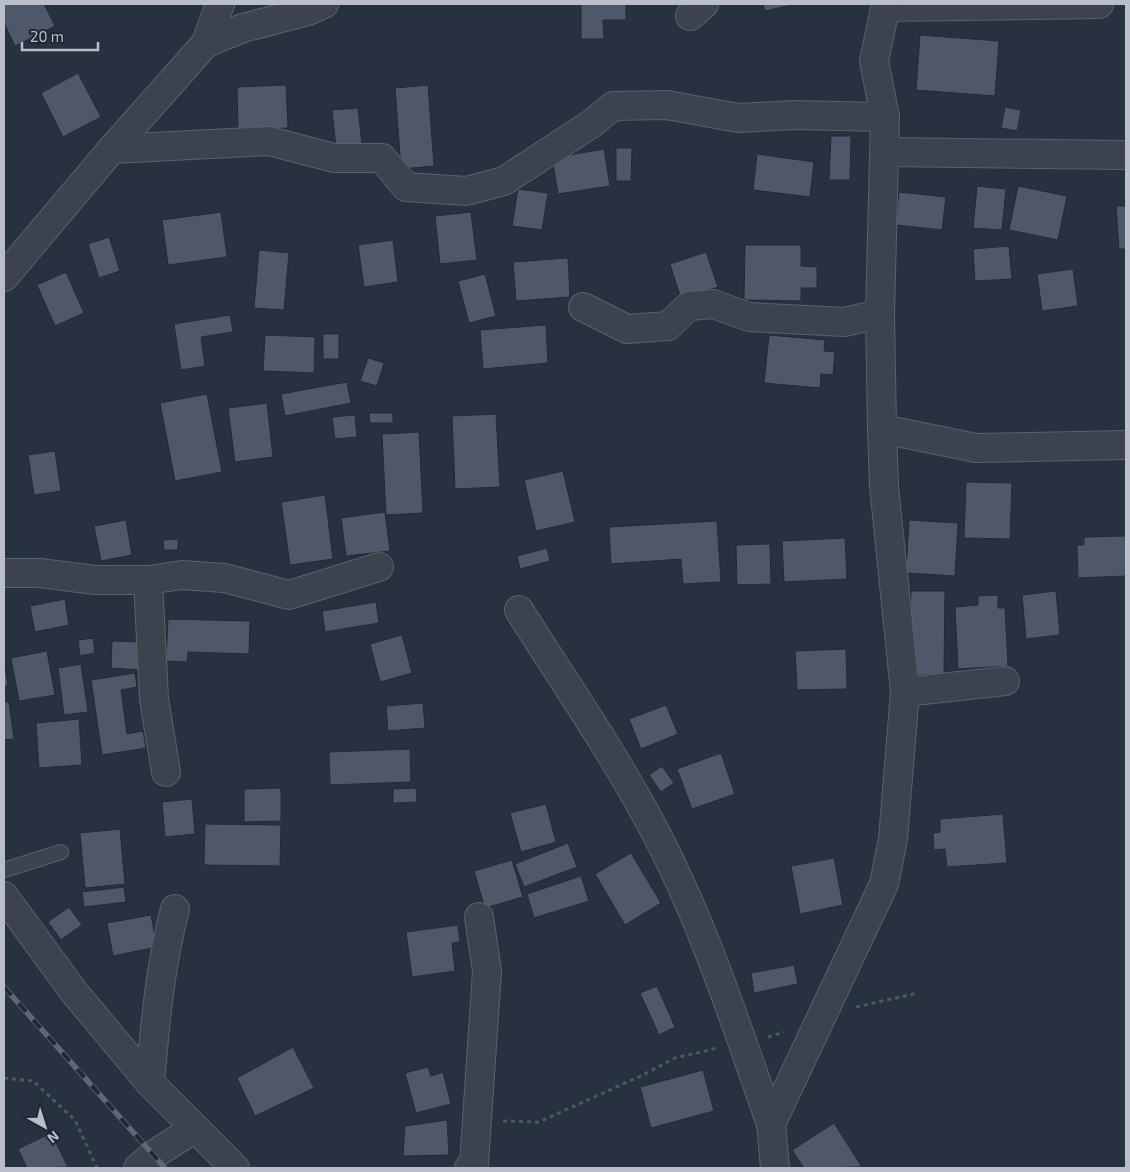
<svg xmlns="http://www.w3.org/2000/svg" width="1130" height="1172" viewBox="0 0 1130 1172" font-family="'Exo 2',sans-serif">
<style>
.building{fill:#4f5868;stroke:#232a37}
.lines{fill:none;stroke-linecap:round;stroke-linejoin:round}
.service-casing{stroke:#5a616d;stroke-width:16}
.minor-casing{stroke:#5a616d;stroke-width:30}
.path{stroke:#4a5b5f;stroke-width:3;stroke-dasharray:4 4;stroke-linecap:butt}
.service{stroke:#3c434f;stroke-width:14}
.minor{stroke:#3c434f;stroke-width:28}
.rail-casing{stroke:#5f6776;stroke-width:5.5}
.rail{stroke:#212835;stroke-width:4;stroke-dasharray:11;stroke-linecap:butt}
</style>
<rect width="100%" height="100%" fill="#28313f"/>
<g class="building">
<polygon points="4,4 44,4 55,26 15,46 4,23"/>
<polygon points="581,4 626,4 626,20 603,20 604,39 581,39"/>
<polygon points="763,4 796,4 765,11"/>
<polygon points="920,35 999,41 995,96 916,90"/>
<polygon points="78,73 101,117 63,137 41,93"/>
<polygon points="286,85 288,128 238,130 237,87"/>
<polygon points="428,85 434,166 401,169 395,88"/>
<polygon points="1005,107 1021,110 1017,131 1001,128"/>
<polygon points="358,108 362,145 336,148 332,110"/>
<polygon points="831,136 851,136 850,180 829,180"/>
<polygon points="616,148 632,148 631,181 616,181"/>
<polygon points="604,149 610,186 558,194 552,158"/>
<polygon points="757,154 814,162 810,197 753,190"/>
<polygon points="977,186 1006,189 1002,230 973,228"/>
<polygon points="1018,186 1067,196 1058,240 1009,230"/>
<polygon points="518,189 548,193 542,230 512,226"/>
<polygon points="899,192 946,197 942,230 896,225"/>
<polygon points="1116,206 1126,206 1126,249 1119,249"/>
<polygon points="221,212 227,257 168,265 162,220"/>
<polygon points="471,212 477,260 440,264 435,216"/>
<polygon points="109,237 120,271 99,278 88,244"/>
<polygon points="393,240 398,282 364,287 358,245"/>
<polygon points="745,245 801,245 801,266 817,267 817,288 801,288 801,301 744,300"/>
<polygon points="1009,246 1012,279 975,281 973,249"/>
<polygon points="259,250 289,253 284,310 254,308"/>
<polygon points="706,252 718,287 681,299 670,264"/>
<polygon points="568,258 570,297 516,301 513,262"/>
<polygon points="1073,269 1078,306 1042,311 1037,274"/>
<polygon points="66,272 84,313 55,326 37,285"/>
<polygon points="485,274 496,316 469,323 458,281"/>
<polygon points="230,315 233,332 201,337 205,366 181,370 174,324"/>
<polygon points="546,325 548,363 483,369 480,330"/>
<rect x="323" y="334" width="16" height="25"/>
<polygon points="265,335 315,337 314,373 263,371"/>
<polygon points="769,335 825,340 824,351 835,352 833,375 821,374 820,388 764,383"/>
<polygon points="368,358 384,363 377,386 360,381"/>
<polygon points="347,382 351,403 285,416 281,394"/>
<polygon points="207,394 222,472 175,481 160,403"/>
<polygon points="267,403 273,457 235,462 228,408"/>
<polygon points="369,413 393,413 393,423 370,423"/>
<polygon points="496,414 500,487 455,489 452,416"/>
<polygon points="355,415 357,437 335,439 332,417"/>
<polygon points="419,432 423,513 386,515 382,434"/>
<polygon points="55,451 61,491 34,495 28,455"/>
<polygon points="563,471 575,522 536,531 524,480"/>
<polygon points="966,482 1012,483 1010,539 964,538"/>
<polygon points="325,495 333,559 290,565 281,502"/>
<polygon points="385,512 390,551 346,556 341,518"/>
<polygon points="126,520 132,555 101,561 94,526"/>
<polygon points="909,520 958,523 955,576 906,573"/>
<polygon points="717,521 721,582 683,584 681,559 611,564 609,527"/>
<polygon points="1126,536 1126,576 1078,578 1077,545 1084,545 1084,537"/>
<polygon points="845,538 847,579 784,582 782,541"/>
<polygon points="178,539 178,550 164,550 163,540"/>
<polygon points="770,544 771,584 737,585 736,545"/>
<polygon points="547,548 550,561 520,569 517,556"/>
<polygon points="911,591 945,591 944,675 909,675"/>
<polygon points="1056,591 1060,635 1026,639 1022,595"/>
<polygon points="998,595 998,608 1005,608 1008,666 958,669 955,607 978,605 978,596"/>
<polygon points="65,599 69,625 35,632 30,606"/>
<polygon points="376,602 379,623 325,632 322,611"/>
<polygon points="168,619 250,621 249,654 188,652 187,662 166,661"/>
<polygon points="402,635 412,673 380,682 370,644"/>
<polygon points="93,638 95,653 80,656 78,640"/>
<polygon points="112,641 142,642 140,670 111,668"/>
<polygon points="846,649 847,689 797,690 795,651"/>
<polygon points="47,651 55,695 19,701 11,658"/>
<polygon points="4,660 8,686 4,686"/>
<polygon points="81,664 88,712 64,715 58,668"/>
<polygon points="135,673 137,687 121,690 127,734 143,731 146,748 102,755 91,680"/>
<polygon points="4,702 9,702 14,739 4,740"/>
<polygon points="423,703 425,728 388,731 386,706"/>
<polygon points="666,705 678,734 641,749 629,719"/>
<polygon points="79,719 82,765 39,768 36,723"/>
<polygon points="410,749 411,782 330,785 329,752"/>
<polygon points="721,753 735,794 692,809 677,769"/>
<polygon points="662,766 674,783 661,792 649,775"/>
<polygon points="281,788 281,821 244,822 244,789"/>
<polygon points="416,788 417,802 393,803 393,789"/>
<polygon points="192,799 195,834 165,837 162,802"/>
<polygon points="546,804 556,842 521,852 510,813"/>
<polygon points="1003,814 1007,863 947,867 945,849 934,850 933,833 940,832 940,819"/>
<polygon points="205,824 281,825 280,866 204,865"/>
<polygon points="120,829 125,884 85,888 80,833"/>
<polygon points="568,843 577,867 524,887 515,864"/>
<polygon points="631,853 661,903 625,925 595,874"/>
<polygon points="834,858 843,905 800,914 791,866"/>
<polygon points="512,860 523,897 485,908 474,871"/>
<polygon points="581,876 589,901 534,918 527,894"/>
<polygon points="124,887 126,902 84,907 82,892"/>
<polygon points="69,907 82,925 61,940 48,922"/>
<polygon points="151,915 157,947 113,956 107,923"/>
<polygon points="458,925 460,942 452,943 455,971 412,977 406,932"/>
<polygon points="794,965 798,984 754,993 751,973"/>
<polygon points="657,986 675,1027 659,1035 640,993"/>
<polygon points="293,1047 314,1088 255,1116 237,1078"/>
<polygon points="428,1067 431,1076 443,1072 451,1104 416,1113 405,1073"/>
<polygon points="703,1070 714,1111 651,1128 640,1087"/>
<polygon points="447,1120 449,1155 403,1156 405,1126"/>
<polygon points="834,1123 862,1167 804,1168 792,1150"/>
<polygon points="51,1133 68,1167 27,1168 18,1149"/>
</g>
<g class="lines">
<defs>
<polyline id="service" points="4,870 61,852"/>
<g id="minor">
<polyline points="887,7 1099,4"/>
<polyline points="690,16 704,4"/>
<polyline points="206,43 220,4"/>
<polyline points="112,149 269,141 334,158 382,158 406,187 466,191 504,181 591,124 613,106 667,105 738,118 794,115 885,117"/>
<polyline points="886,152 1126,155"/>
<polyline points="4,277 112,149 206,43 243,28 308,11 324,4"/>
<polyline points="583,307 627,329 668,326 689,306 713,304 749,317 844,322 880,314"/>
<polyline points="882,429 976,448 1126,445"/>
<polyline points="4,573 40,573 95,580 148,580 182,575 224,578 289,595 379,567"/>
<polyline points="148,580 154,699 166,772"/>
<path d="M519,610C563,680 611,749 650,822C702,918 735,1022 771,1124"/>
<polyline points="905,692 1005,681"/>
<polyline points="4,896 74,992 150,1083 235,1168"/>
<path d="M150,1083C155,1024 160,967 175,909"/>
<polyline points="138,1168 153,1155 194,1129"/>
<polyline points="469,1168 474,1164 487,971 479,917"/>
<polyline points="775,1168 771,1124 884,884 893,839 905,692 884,486 882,429 880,314 885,117 874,61 886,4"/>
</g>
</defs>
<use href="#service" class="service-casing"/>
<use href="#minor" class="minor-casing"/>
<g class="path">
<polyline points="856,1007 918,993"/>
<polyline points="768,1037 784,1032"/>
<polyline points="4,1078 33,1081 75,1120 97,1168"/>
<polyline points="503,1121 539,1122 643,1075 675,1058 718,1048"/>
</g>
<use href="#service" class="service"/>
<use href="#minor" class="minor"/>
<defs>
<polyline id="rail" points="4,987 165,1168"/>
</defs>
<use href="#rail" class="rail-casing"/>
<use href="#rail" class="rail"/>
</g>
<rect width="1130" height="1172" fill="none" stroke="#b9beca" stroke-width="10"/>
<g transform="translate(45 1127) rotate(141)" stroke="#212835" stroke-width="4" paint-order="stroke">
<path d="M0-4L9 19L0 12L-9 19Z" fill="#b9beca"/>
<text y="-8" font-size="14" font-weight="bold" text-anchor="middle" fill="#b9beca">N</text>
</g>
<path d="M22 42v8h76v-8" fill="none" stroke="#b9beca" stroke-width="2.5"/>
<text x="30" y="42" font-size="15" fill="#b9beca" stroke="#212835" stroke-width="4" paint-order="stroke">20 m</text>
</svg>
